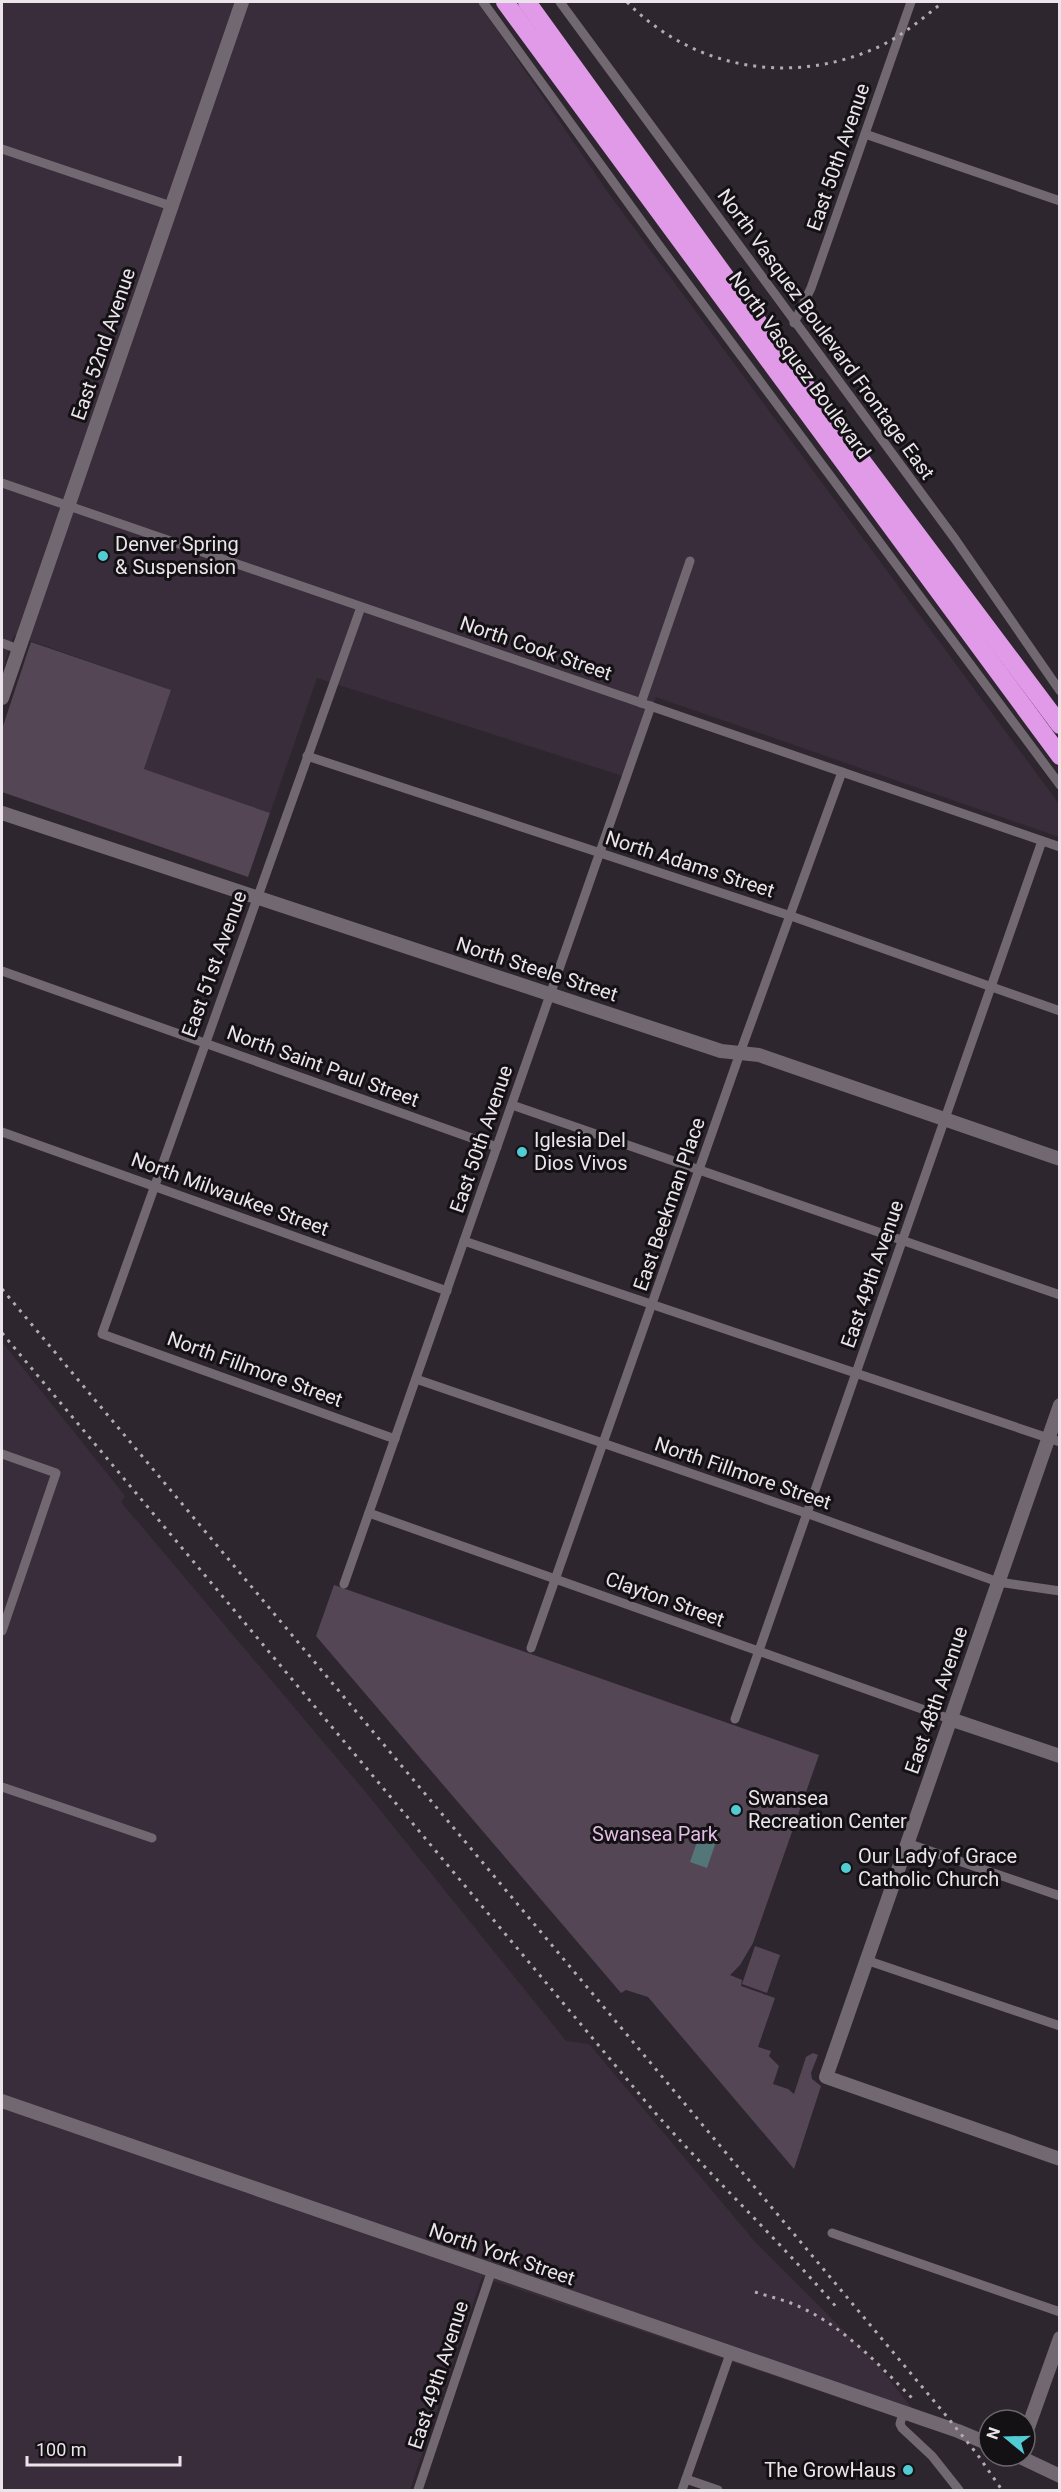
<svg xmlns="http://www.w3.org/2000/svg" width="1061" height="2492" viewBox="0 0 1061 2492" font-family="Roboto,sans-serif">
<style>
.built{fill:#3a2d3b}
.green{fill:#544655}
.water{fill:#537678}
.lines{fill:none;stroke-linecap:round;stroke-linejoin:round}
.street{stroke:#726872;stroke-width:9}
.secondary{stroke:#726872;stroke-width:14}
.highway{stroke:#e19ae7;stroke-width:18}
.rail{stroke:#b2abb2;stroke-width:3;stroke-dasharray:3 6;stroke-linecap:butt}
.poi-dot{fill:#51ccd2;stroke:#141115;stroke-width:2}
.labels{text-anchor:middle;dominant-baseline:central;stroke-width:6;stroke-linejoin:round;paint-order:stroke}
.street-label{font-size:20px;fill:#ebe5eb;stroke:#141115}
.poi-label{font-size:20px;fill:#ebe5eb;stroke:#141115;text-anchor:start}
.park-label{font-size:20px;fill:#e2bce5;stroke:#141115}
</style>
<rect width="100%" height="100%" fill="#2e262f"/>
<g class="built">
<polygon points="2,2 478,2 609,194 1059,804 1059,837 656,697 626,777 317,678 270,813 144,769 171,690 14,635 2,670"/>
<polygon points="2,1342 125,1496 121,1502 368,1795 566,2041 589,2044 756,2243 875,2362 928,2428 482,2277 410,2490 2,2490"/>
</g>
<g class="green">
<polygon points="31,642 171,690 144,769 270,813 248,877 2,792 2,729"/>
<polygon points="334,1585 819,1755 753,1943 740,1965 730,1975 742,1980 741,1986 775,1998 758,2047 771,2051 769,2056 779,2066 773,2084 788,2089 794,2094 806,2057 813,2053 818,2055 811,2073 812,2079 821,2086 794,2169 648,1997 626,1990 621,1993 316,1636"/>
<polygon points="755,1946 780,1955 767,1993 742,1984"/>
</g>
<polygon class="water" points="702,1827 719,1833 707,1868 690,1862"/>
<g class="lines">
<g class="street">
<polyline points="483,2 658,244 1060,785"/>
<polyline points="560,2 955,539 1060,691"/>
<polyline points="865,134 1060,201"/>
<polyline points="2,149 171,206"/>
<polyline points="794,323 811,288 911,2"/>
<polyline points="2,483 1060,847"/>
<polyline points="361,607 102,1334 395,1439"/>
<polyline points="2,643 18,649"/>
<polyline points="641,703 690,561"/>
<polyline points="307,756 791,916 1060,1011"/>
<polyline points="2,971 497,1147"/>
<polyline points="512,1105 1060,1295"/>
<polyline points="2,1132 447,1291"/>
<polyline points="464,1241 1060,1442"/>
<polyline points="416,1379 806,1513 998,1582 1060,1591"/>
<polyline points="2,1454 56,1473 2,1631"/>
<polyline points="369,1513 950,1719"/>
<polyline points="344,1584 651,706"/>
<polyline points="531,1648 740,1053 842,772"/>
<polyline points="735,1719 1042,841"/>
<polyline points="2,1787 152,1838"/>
<polyline points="907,1843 1060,1896"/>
<polyline points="866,1960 1060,2026"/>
<polyline points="832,2233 1060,2312"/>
<polyline points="903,2413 900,2424 902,2428 932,2456 959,2490"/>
<polyline points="686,2479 718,2490"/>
<polyline points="418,2490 492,2270"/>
<polyline points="682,2490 730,2354"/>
</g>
<g class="secondary">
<polyline points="2,698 242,2"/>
<polyline points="2,813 721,1051 759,1055 1060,1159"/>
<polyline points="1060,1405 826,2077 1060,2159"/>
<polyline points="950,1719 1060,1756"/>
<polyline points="2,2101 958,2431 989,2444"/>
<polyline points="1025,2436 1060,2338"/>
<polyline points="1018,2456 1060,2476"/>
</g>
<g class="highway">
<polyline points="505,2 1060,756"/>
<polyline points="527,2 766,333 1060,725"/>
</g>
<g class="rail">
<path d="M627,2C693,69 790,86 876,48C901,37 922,19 943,2"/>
<polyline points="2,1289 944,2413 977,2454 1002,2490"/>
<path d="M2,1333L651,2108C711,2177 778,2239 838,2309"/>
<path d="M755,2292C770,2297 786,2300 800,2307C844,2327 878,2364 912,2398"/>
</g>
</g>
<g class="poi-dot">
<circle cx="103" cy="556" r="6"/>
<circle cx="522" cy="1152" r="6"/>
<circle cx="736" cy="1810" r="6"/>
<circle cx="846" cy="1868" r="6"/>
<circle cx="908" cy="2470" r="6"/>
</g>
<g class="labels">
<g class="street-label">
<text transform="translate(838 157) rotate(-71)">East 50th Avenue</text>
<text transform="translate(826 334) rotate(54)">North Vasquez Boulevard Frontage East</text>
<text transform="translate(103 344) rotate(-71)">East 52nd Avenue</text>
<text transform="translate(800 365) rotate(54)">North Vasquez Boulevard</text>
<text transform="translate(536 648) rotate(19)">North Cook Street</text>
<text transform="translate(690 864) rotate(18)">North Adams Street</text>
<text transform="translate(214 964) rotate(-70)">East 51st Avenue</text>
<text transform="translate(537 969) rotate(18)">North Steele Street</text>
<text transform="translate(323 1066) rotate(20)">North Saint Paul Street</text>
<text transform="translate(481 1139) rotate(-71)">East 50th Avenue</text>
<text transform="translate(230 1194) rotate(20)">North Milwaukee Street</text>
<text transform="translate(669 1204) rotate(-71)">East Beekman Place</text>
<text transform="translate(872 1274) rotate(-71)">East 49th Avenue</text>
<text transform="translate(255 1369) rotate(20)">North Fillmore Street</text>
<text transform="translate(743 1473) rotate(19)">North Fillmore Street</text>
<text transform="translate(665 1599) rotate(20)">Clayton Street</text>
<text transform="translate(936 1700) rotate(-71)">East 48th Avenue</text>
<text transform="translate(502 2254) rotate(19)">North York Street</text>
<text transform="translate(438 2375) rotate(-72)">East 49th Avenue</text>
</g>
<g class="poi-label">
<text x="115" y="544">Denver Spring<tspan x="115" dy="23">&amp; Suspension</tspan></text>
<text x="534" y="1140">Iglesia Del<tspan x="534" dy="23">Dios Vivos</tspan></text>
<text x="748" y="1798">Swansea<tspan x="748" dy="23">Recreation Center</tspan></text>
<text x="858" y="1856">Our Lady of Grace<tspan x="858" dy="23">Catholic Church</tspan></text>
<text x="896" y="2470" text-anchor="end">The GrowHaus</text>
</g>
<g class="park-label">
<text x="655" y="1834">Swansea Park</text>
</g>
</g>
<rect width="1061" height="2492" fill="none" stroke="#ebe5eb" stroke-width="6"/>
<g transform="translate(1007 2438) rotate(289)"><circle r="28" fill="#141115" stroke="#6a666b" stroke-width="1.5"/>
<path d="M0-4.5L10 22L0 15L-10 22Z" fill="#51ccd2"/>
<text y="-9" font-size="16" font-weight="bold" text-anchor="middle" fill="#ebe5eb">N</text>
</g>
<path d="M27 2456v9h153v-9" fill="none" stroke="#ebe5eb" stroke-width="3"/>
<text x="36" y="2456" font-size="18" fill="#ebe5eb" stroke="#141115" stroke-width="4.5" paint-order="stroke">100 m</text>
</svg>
